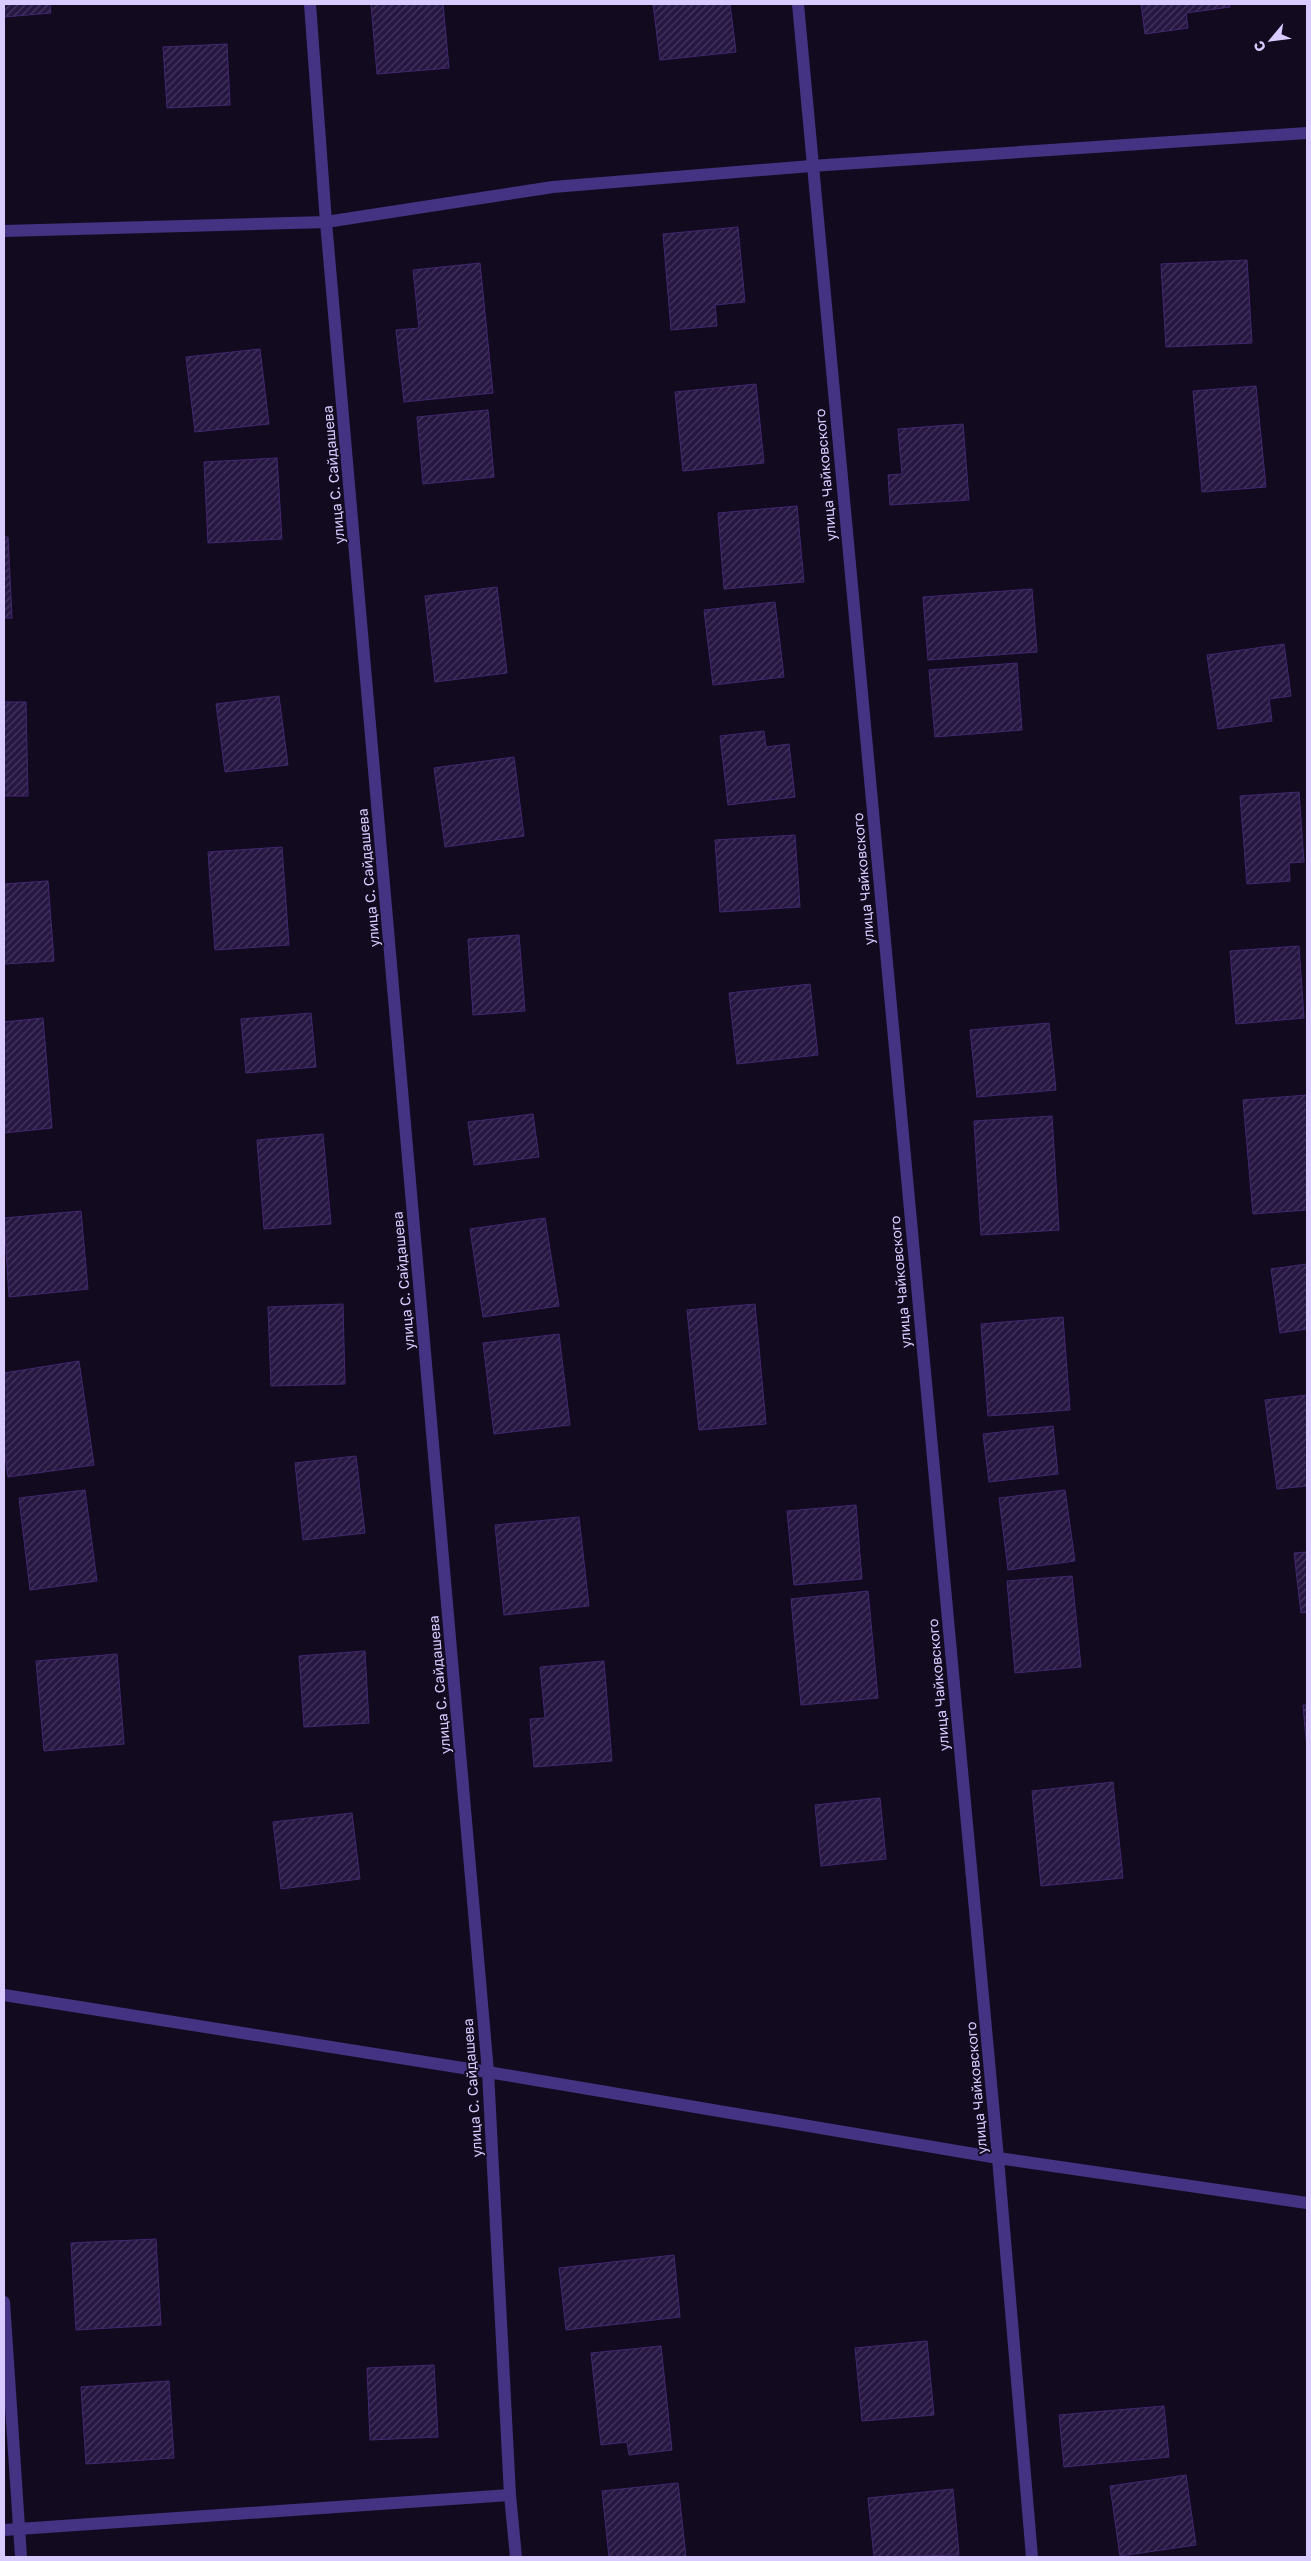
<svg xmlns="http://www.w3.org/2000/svg" width="1311" height="2561" viewBox="0 0 1311 2561" font-family="'Golos Text',sans-serif">
<style>
.building{fill:url(#building-hatch);stroke:#41276f}
.lines{fill:none;stroke-linecap:round;stroke-linejoin:round}
.minor{stroke:#433382;stroke-width:12}
.labels{text-anchor:middle;dominant-baseline:central;stroke-width:4;stroke-linejoin:round;paint-order:stroke}
.street-label{font-size:14px;fill:#d9caff;stroke:#120b20}
</style>
<defs>
<pattern id="building-hatch" width="6" height="6" patternUnits="userSpaceOnUse" patternTransform="scale(1.25)"><rect width="6" height="6" fill="#261642"/><path d="M-1 1l2-2M0 6l6-6M5 7l2-2" fill="none" stroke="#45375e"/></pattern>
</defs>
<rect width="100%" height="100%" fill="#120b20"/>
<g class="building">
<polygon points="4,4 50,4 51,13 4,17"/>
<polygon points="371,4 443,4 449,68 377,74"/>
<polygon points="653,4 730,4 736,52 660,60"/>
<polygon points="1141,4 1230,4 1230,7 1186,13 1188,28 1145,34"/>
<polygon points="227,44 230,105 167,108 163,47"/>
<polygon points="738,227 745,302 715,305 717,326 671,330 663,234"/>
<polygon points="1247,260 1252,343 1166,347 1161,264"/>
<polygon points="480,263 493,393 404,402 396,330 419,328 413,270"/>
<polygon points="260,349 269,424 195,432 186,357"/>
<polygon points="756,384 764,463 683,471 675,392"/>
<polygon points="1256,386 1266,487 1202,492 1193,391"/>
<polygon points="488,410 494,477 423,484 417,417"/>
<polygon points="963,424 969,500 890,505 888,475 902,474 898,429"/>
<polygon points="277,458 282,539 208,543 204,462"/>
<polygon points="797,506 804,582 724,589 718,513"/>
<polygon points="4,537 8,537 12,618 4,618"/>
<polygon points="497,587 507,673 435,682 425,596"/>
<polygon points="1032,589 1037,652 928,660 923,597"/>
<polygon points="775,602 784,677 713,685 704,610"/>
<polygon points="1284,644 1291,696 1269,699 1272,721 1218,729 1207,655"/>
<polygon points="1017,663 1022,730 935,737 929,670"/>
<polygon points="279,696 288,765 225,772 216,704"/>
<polygon points="4,702 26,702 28,796 4,796"/>
<polygon points="764,731 766,747 789,744 795,797 728,805 720,736"/>
<polygon points="514,757 524,836 445,847 434,768"/>
<polygon points="1299,792 1304,862 1289,863 1290,881 1247,884 1240,796"/>
<polygon points="795,835 800,907 720,912 715,840"/>
<polygon points="282,847 289,945 215,950 208,852"/>
<polygon points="48,881 54,961 4,964 4,884"/>
<polygon points="519,935 525,1011 473,1015 468,939"/>
<polygon points="1299,946 1304,1018 1236,1024 1230,951"/>
<polygon points="810,984 818,1055 737,1064 729,993"/>
<polygon points="311,1013 316,1067 246,1073 241,1019"/>
<polygon points="43,1018 52,1128 4,1133 4,1022"/>
<polygon points="1049,1023 1056,1090 977,1097 970,1030"/>
<polygon points="1307,1095 1307,1210 1253,1214 1243,1100"/>
<polygon points="533,1114 539,1157 474,1165 468,1122"/>
<polygon points="1052,1116 1059,1230 981,1235 974,1121"/>
<polygon points="323,1134 331,1224 264,1229 257,1140"/>
<polygon points="81,1211 88,1289 9,1297 4,1218"/>
<polygon points="545,1218 559,1306 483,1317 470,1229"/>
<polygon points="1307,1264 1307,1329 1280,1333 1271,1269"/>
<polygon points="343,1304 345,1384 271,1386 268,1307"/>
<polygon points="755,1304 766,1424 699,1430 687,1310"/>
<polygon points="1063,1317 1070,1410 988,1416 981,1324"/>
<polygon points="559,1334 570,1425 494,1434 483,1343"/>
<polygon points="79,1361 94,1465 8,1477 4,1448 4,1373"/>
<polygon points="1307,1395 1307,1486 1277,1489 1265,1400"/>
<polygon points="1053,1426 1058,1474 989,1482 983,1434"/>
<polygon points="356,1456 365,1533 303,1540 295,1463"/>
<polygon points="85,1490 97,1581 30,1590 19,1498"/>
<polygon points="1065,1490 1075,1561 1008,1570 999,1498"/>
<polygon points="856,1505 862,1579 794,1585 787,1511"/>
<polygon points="579,1517 589,1606 504,1615 495,1525"/>
<polygon points="1307,1552 1307,1612 1301,1613 1294,1553"/>
<polygon points="1072,1576 1081,1667 1015,1673 1007,1581"/>
<polygon points="868,1591 878,1698 801,1705 791,1599"/>
<polygon points="365,1651 369,1723 304,1727 299,1656"/>
<polygon points="117,1654 124,1744 44,1751 36,1661"/>
<polygon points="604,1661 612,1761 534,1767 530,1719 545,1718 540,1667"/>
<polygon points="1303,1705 1307,1705 1307,1750"/>
<polygon points="1113,1782 1123,1878 1041,1886 1032,1791"/>
<polygon points="880,1798 886,1859 821,1866 815,1805"/>
<polygon points="352,1813 360,1879 281,1889 273,1822"/>
<polygon points="156,2239 161,2325 76,2330 71,2243"/>
<polygon points="674,2255 680,2317 566,2330 559,2268"/>
<polygon points="927,2341 934,2415 862,2421 855,2348"/>
<polygon points="661,2346 672,2450 629,2455 627,2442 601,2445 591,2353"/>
<polygon points="434,2365 438,2437 370,2440 367,2368"/>
<polygon points="169,2381 174,2458 86,2464 81,2387"/>
<polygon points="1164,2406 1169,2457 1064,2467 1059,2415"/>
<polygon points="1186,2475 1196,2545 1120,2556 1110,2486"/>
<polygon points="678,2483 686,2557 609,2557 602,2491"/>
<polygon points="953,2489 959,2555 874,2557 868,2498"/>
</g>
<g class="lines">
<g class="minor">
<polyline points="310,4 326,222 488,2072 510,2495 516,2557"/>
<polyline points="798,4 998,2158 1032,2557"/>
<polyline points="4,231 326,222 553,187 811,166 1307,133"/>
<polyline points="4,1995 488,2072 998,2158 1307,2203"/>
<polyline points="4,2302 21,2557"/>
<polyline points="4,2530 510,2495"/>
</g>
</g>
<g class="labels">
<g class="street-label">
<text transform="translate(333 475) rotate(-95)">улица С. Сайдашева</text>
<text transform="translate(825 475) rotate(-95)">улица Чайковского</text>
<text transform="translate(368 878) rotate(-95)">улица С. Сайдашева</text>
<text transform="translate(863 879) rotate(-95)">улица Чайковского</text>
<text transform="translate(403 1281) rotate(-95)">улица С. Сайдашева</text>
<text transform="translate(900 1282) rotate(-95)">улица Чайковского</text>
<text transform="translate(439 1685) rotate(-95)">улица С. Сайдашева</text>
<text transform="translate(938 1685) rotate(-95)">улица Чайковского</text>
<text transform="translate(472 2088) rotate(-94)">улица С. Сайдашева</text>
<text transform="translate(976 2088) rotate(-95)">улица Чайковского</text>
</g>
</g>
<rect width="1311" height="2561" fill="none" stroke="#d9caff" stroke-width="10"/>
<g transform="translate(1271 40) rotate(241)" stroke="#120b20" stroke-width="4" paint-order="stroke">
<path d="M0-4L9 19L0 12L-9 19Z" fill="#d9caff"/>
<text y="-8" font-size="14" font-weight="bold" text-anchor="middle" fill="#d9caff">С</text>
</g>
</svg>
